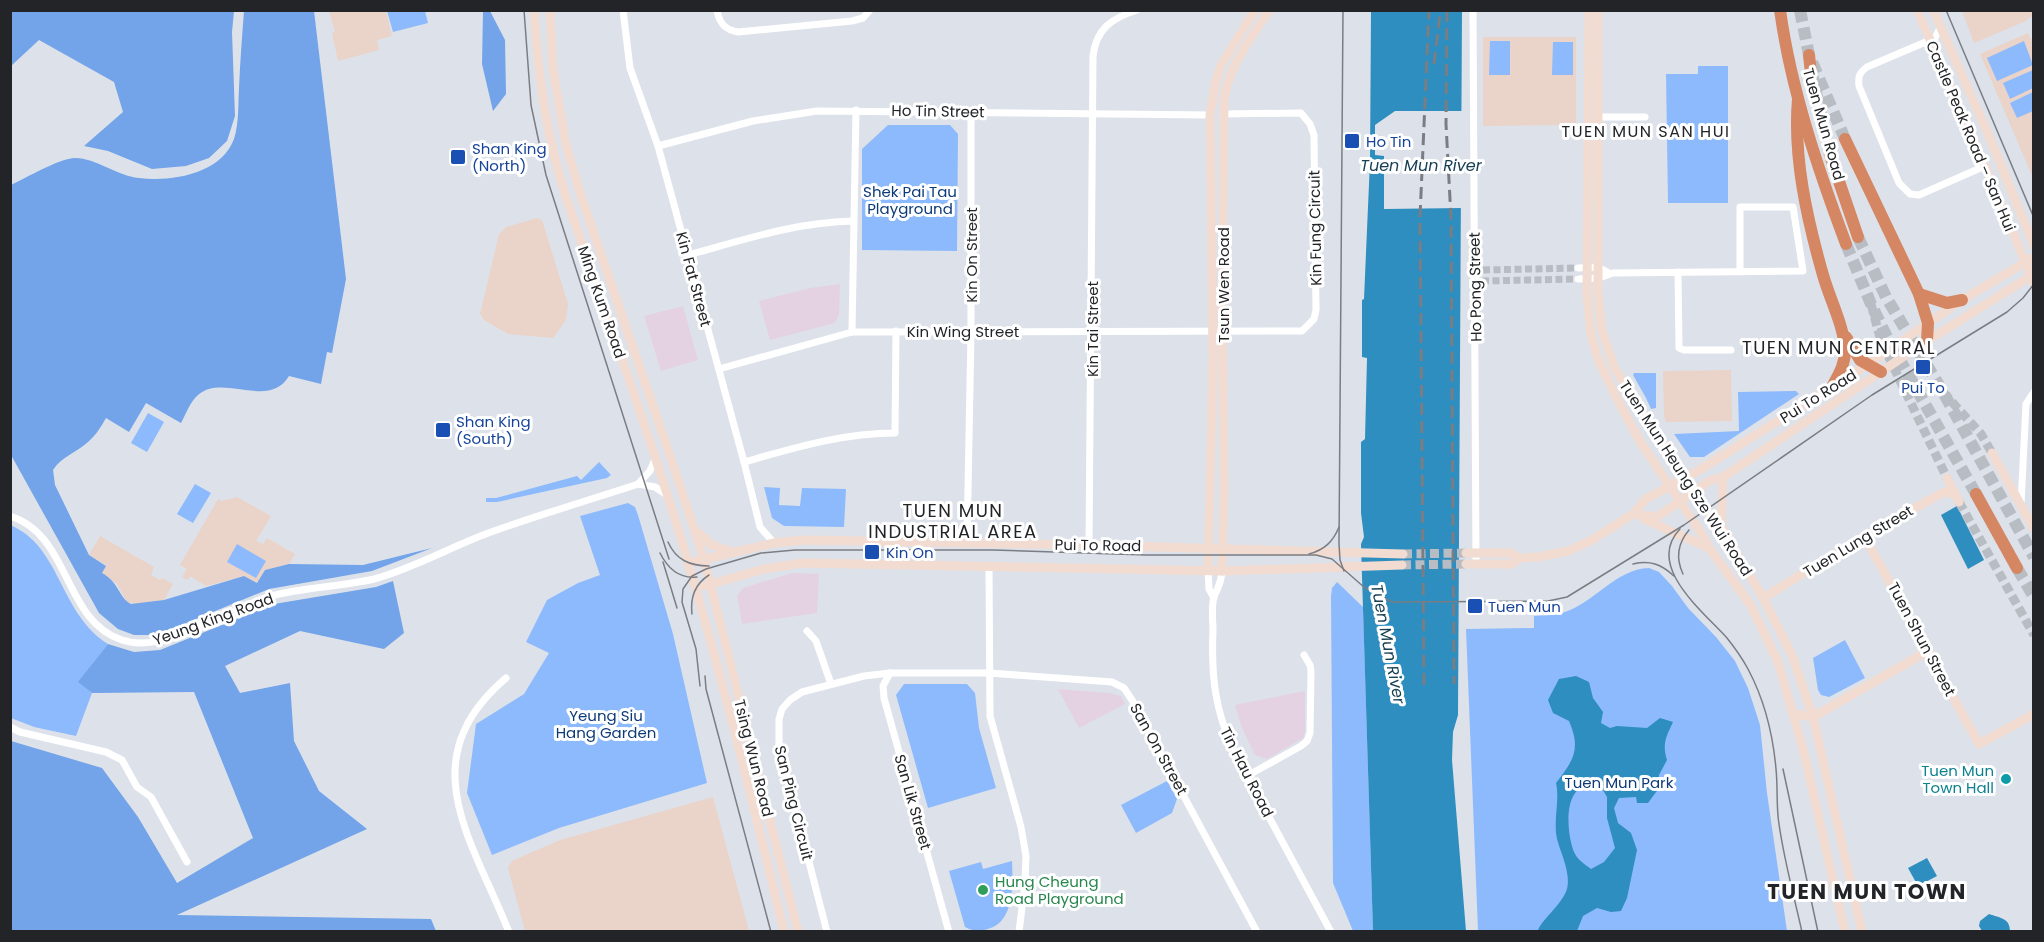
<svg xmlns="http://www.w3.org/2000/svg" width="2044" height="942" viewBox="0 0 2044 942" font-family="Poppins,sans-serif">
<style>
.commercial{fill:#e4d2e2}
.education{fill:#ead3c8}
.green{fill:#8dbafc}
.forest{fill:#73a3e8}
.water{fill:#2d8ebf;fill-rule:evenodd}
.pier{fill:#dde2ea}
.lines{fill:none;stroke-linecap:round;stroke-linejoin:round}
.street-tunnel{stroke:#b8bcc3;stroke-width:7;stroke-dasharray:7 3.5;stroke-linecap:butt}
.secondary-tunnel{stroke:#b8bcc3;stroke-width:9;stroke-dasharray:9 4.5;stroke-linecap:butt}
.highway-tunnel{stroke:#b8bcc3;stroke-width:12;stroke-dasharray:12 6;stroke-linecap:butt}
.street{stroke:#fff;stroke-width:7}
.secondary{stroke:#f2dbd0;stroke-width:9}
.highway{stroke:#d58662;stroke-width:12}
.tram{stroke:#7a7d83;stroke-width:1.5}
.rail{stroke:#7a7d83;stroke-width:3;stroke-dasharray:12 6;stroke-linecap:butt}
.transit-dot{fill:#1a4fb4;stroke:#fff;stroke-width:2}
.culture-dot{fill:#0f9aa8;stroke:#fff;stroke-width:2}
.leisure-dot{fill:#2e9e5b;stroke:#fff;stroke-width:2}
.labels{text-anchor:middle;dominant-baseline:central;stroke-width:6;stroke-linejoin:round;paint-order:stroke}
.street-label{font-size:15px;fill:#222427;stroke:#fff}
.transit-label{font-size:15px;fill:#164399;stroke:#fff;text-anchor:start}
.park-label{font-size:15px;fill:#0d3a78;stroke:#fff}
.culture-label{font-size:15px;fill:#0d838f;stroke:#fff;text-anchor:end}
.leisure-label{font-size:15px;fill:#27864d;stroke:#fff;text-anchor:start}
.neighbourhood-label{font-size:16px;letter-spacing:1.5px;fill:#222427;stroke:#fff}
.water-label{font-size:16px;font-style:italic;fill:#184055;stroke:#fff}
.quarter-label{font-size:18px;letter-spacing:1.5px;fill:#222427;stroke:#fff}
.district-label{font-size:21px;font-weight:bold;letter-spacing:1.5px;fill:#222427;stroke:#fff}
</style>
<rect width="100%" height="100%" fill="#dde2ea"/>
<g class="commercial">
<polygon points="840,284 839,314 835,323 770,340 759,301 810,288"/>
<polygon points="683,306 698,360 661,371 644,316"/>
<polygon points="792,573 819,574 817,613 742,624 737,596 743,588"/>
<polygon points="1058,689 1109,693 1121,696 1125,704 1079,728"/>
<polygon points="1305,691 1305,732 1303,738 1267,759 1255,755 1242,728 1235,705"/>
</g>
<g class="education">
<polygon points="329,11 386,11 392,36 377,40 379,50 338,61 332,33 335,32"/>
<polygon points="1962,11 2033,11 2033,15 2026,21 1974,43"/>
<polygon points="2028,33 2034,45 2033,178 1980,54"/>
<polygon points="1483,37 1576,37 1576,125 1483,126"/>
<polygon points="537,218 542,220 568,304 566,320 553,338 508,334 484,320 480,314 499,234 506,227"/>
<polygon points="1731,370 1732,421 1666,422 1664,416 1663,371"/>
<polygon points="237,497 271,516 256,541 263,544 267,538 295,554 289,564 265,570 257,583 244,576 206,586 190,576 188,580 182,577 187,569 180,565 218,499 222,501"/>
<polygon points="100,536 154,567 151,575 160,580 162,578 173,584 164,600 136,604 127,602 117,584 102,573 106,565 89,555"/>
<polygon points="713,797 749,931 525,931 508,868 512,861 560,840"/>
</g>
<g class="green">
<polygon points="387,11 425,11 428,23 393,32"/>
<polygon points="1490,41 1510,41 1510,75 1489,75"/>
<polygon points="2024,41 2033,65 1997,81 1987,58"/>
<polygon points="1553,42 1573,42 1573,75 1552,75"/>
<polygon points="1698,66 1728,66 1728,203 1668,203 1666,74 1698,74"/>
<polygon points="2033,70 2033,88 2010,99 2003,83"/>
<polygon points="2033,92 2033,111 2017,118 2010,103"/>
<polygon points="888,125 950,125 958,134 957,251 862,250 862,149"/>
<polygon points="1634,373 1656,373 1656,408 1651,409 1646,398 1633,375"/>
<polygon points="1796,391 1799,394 1704,457 1690,457 1674,434 1739,431 1738,392"/>
<polygon points="148,413 164,422 147,452 131,443"/>
<polygon points="599,462 611,475 607,478 497,502 486,502 486,498 496,498 577,476 581,480"/>
<polygon points="195,484 211,493 193,523 177,514"/>
<polygon points="764,487 780,488 779,505 800,506 802,488 846,489 844,527 784,526 772,518"/>
<polygon points="628,503 635,507 638,515 673,634 707,783 559,828 492,855 467,793 476,724 524,694 549,653 526,642 547,600 578,583 600,575 580,516"/>
<path d="M10,525C61,546 59,613 108,644L79,682L92,693L76,736L34,727L11,718Z"/>
<polygon points="237,544 266,561 256,578 227,562"/>
<path d="M1649,568L1659,572L1672,586L1688,608L1716,637L1735,661L1748,688L1760,725L1767,793L1787,931H1478L1466,629L1534,628V616C1543,615 1553,616 1562,613C1594,604 1615,569 1649,568Z"/>
<polygon points="1337,582 1363,607 1373,931 1353,931 1333,883 1331,596 1332,588"/>
<polygon points="1845,640 1865,678 1829,697 1821,695 1818,690 1813,658"/>
<polygon points="904,684 967,684 975,693 979,728 996,788 928,808 896,695"/>
<polygon points="1167,781 1177,799 1172,813 1136,833 1121,805"/>
<path d="M1012,861C1013,883 1015,922 988,929C979,932 974,932 965,927L949,871L981,862L983,869Z"/>
</g>
<g class="forest">
<polygon points="11,10 234,11 232,32 235,116 227,141 209,158 186,166 152,169 108,151 84,146 123,112 114,82 39,40 11,66"/>
<path d="M244,11H314L346,279L332,353L327,352L321,384L289,376C269,410 223,373 198,395C190,402 186,414 181,423L146,403L129,432L106,418C101,427 95,436 88,442C76,453 62,456 53,470L55,485L89,555L106,566L102,573C119,582 119,598 131,604L164,600L244,576L257,583L265,570L289,564L363,565L432,548L372,571L269,589L167,631L151,635H134L118,629L99,613L11,455V185C26,178 58,159 74,158C94,157 117,176 139,178C172,182 221,174 234,139C239,123 238,105 239,89C240,63 242,37 244,11Z"/>
<polygon points="483,11 490,11 505,40 506,94 493,111 482,64"/>
<polygon points="393,581 404,633 384,649 300,631 225,666 240,693 290,683 294,741 319,791 367,829 177,915 431,919 436,931 11,931 11,741 102,768 138,817 177,883 253,838 194,692 92,693 78,682 108,644 134,652 160,650 274,604 376,587"/>
</g>
<g class="water">
<polygon points="1371,11 1462,11 1458,715 1453,732 1452,760 1466,931 1373,931 1361,544 1364,537 1361,513 1361,442 1365,439 1367,358 1362,357 1362,300 1364,299 1370,161"/>
<polygon points="1957,506 1984,560 1968,569 1941,515"/>
<path d="M1576,676L1589,682L1593,698L1603,712L1601,723L1610,728L1617,726L1647,728L1660,718L1673,722C1666,737 1662,744 1667,760L1659,775V788L1648,803H1637L1636,797L1619,798L1614,808L1618,823L1631,833L1637,850L1627,898L1621,911L1611,912L1597,908L1583,916L1577,931H1538C1539,922 1562,905 1567,889C1571,873 1561,854 1557,839C1553,820 1560,800 1556,783C1574,760 1581,749 1569,721L1553,713L1548,700L1559,679ZM1600,785L1607,797V818L1615,848L1604,862L1591,869C1584,864 1577,859 1574,852C1567,835 1563,792 1585,786C1590,785 1596,785 1600,785Z"/>
<polygon points="1927,858 1937,876 1918,886 1908,868"/>
<path d="M1989,914C2000,918 2010,918 2010,931H1982L1979,926L1980,921Z"/>
</g>
<polygon class="pier" points="1395,111 1464,111 1464,208 1384,209 1384,156 1375,155 1375,125"/>
<g class="lines">
<g class="street-tunnel">
<polyline points="1483,270 1578,268"/>
<polyline points="1482,281 1578,279"/>
</g>
<g class="secondary-tunnel">
<polyline points="1871,304 1881,341 1947,478"/>
<polyline points="1943,392 1981,434 1992,453"/>
<polyline points="1959,502 2034,635"/>
<polyline points="1403,554 1466,553"/>
<polyline points="1402,565 1466,564"/>
</g>
<g class="highway-tunnel">
<polyline points="1800,10 1809,55 1845,139"/>
<polyline points="1812,74 1830,155"/>
<polyline points="1858,237 1886,297 1943,392 2034,557"/>
<polyline points="1846,244 1871,304 1887,337 1976,494"/>
<polyline points="2017,568 2034,597"/>
</g>
<g class="street">
<polyline points="623,10 630,68 658,146 744,462 760,527 774,543"/>
<path d="M717,10C719,23 725,30 738,32L852,21L863,18L870,10"/>
<polyline points="1473,10 1476,564"/>
<path d="M1940,28L1935,38L1867,67C1859,73 1858,77 1859,86L1899,183L1910,194L1919,195L1985,166"/>
<polyline points="1599,117 1645,117"/>
<polyline points="658,146 753,121 817,111 1210,115"/>
<path d="M688,255C743,240 796,222 854,221"/>
<polyline points="1578,268 1598,267 1609,273"/>
<polyline points="1678,272 1679,348 1684,350 1731,350"/>
<polyline points="1578,279 1599,278 1613,273 1803,271 1793,207 1740,207 1740,272"/>
<polyline points="852,332 856,110"/>
<polyline points="719,369 852,332 1302,331 1314,319 1316,310 1314,135 1310,124 1301,113 1223,114"/>
<path d="M744,462C794,448 842,433 895,433L896,331"/>
<polyline points="638,484 655,487 667,495"/>
<polyline points="2021,504 2026,404 2034,392"/>
<path d="M10,516C71,535 63,621 122,640C164,655 229,609 271,596C304,587 340,587 374,579C411,569 447,549 483,535C534,516 587,501 638,484L650,471L655,459"/>
<polyline points="967,543 971,332 971,112"/>
<path d="M1089,545L1093,56C1096,29 1112,18 1137,10"/>
<polyline points="989,567 990,716 1021,827 1026,856 1025,883 1019,932"/>
<polyline points="1208,570 1209,589 1214,598"/>
<path d="M1222,571C1221,585 1218,586 1214,597C1211,607 1213,620 1213,630C1211,677 1215,711 1235,754L1331,932"/>
<polyline points="807,631 816,641 831,684"/>
<polyline points="890,673 883,686 884,698 949,932"/>
<path d="M506,678C410,760 472,839 509,932"/>
<polyline points="10,727 20,732 106,752 122,760 137,787 151,797 187,862"/>
<polyline points="1247,776 1301,746 1307,741 1310,733 1311,671 1310,665 1304,655"/>
<polyline points="827,932 779,745 779,719 782,709 790,700 802,692 864,676 890,673 989,673 1112,682 1124,688 1132,700 1257,932"/>
</g>
<g class="secondary">
<path d="M534,10C538,75 546,136 566,197C604,309 645,420 679,532C719,664 752,798 784,932"/>
<polyline points="550,10 553,70 566,145 580,193 669,453 704,559 798,932"/>
<polyline points="1589,10 1587,295 1591,335 1598,359 1616,397 1641,443 1703,536 1709,548 1750,604 1778,662 1803,749 1845,932"/>
<polyline points="1598,10 1598,294 1602,331 1614,367 1637,405 1674,461 1693,494 1708,514 1721,526 1763,598 1792,655 1813,717 1862,932"/>
<polyline points="1917,10 1985,166 2034,283"/>
<polyline points="1933,10 1989,136 2034,246"/>
<polyline points="1992,453 2034,529"/>
<polyline points="1947,478 1959,502"/>
<polyline points="1633,514 1657,517 1709,481 1723,477 1927,341 2034,274"/>
<polyline points="1644,519 1709,548"/>
<polyline points="1721,526 1723,477"/>
<polyline points="696,531 712,545 732,552"/>
<polyline points="1864,536 1979,744 2034,714"/>
<polyline points="1466,553 1511,553 1519,558 1538,557 1568,551 1592,540 1633,514 1646,499 1703,468 1757,434 1867,365 1962,300 2034,257"/>
<polyline points="688,563 774,543 803,540 1089,545 1403,554"/>
<polyline points="1466,564 1512,564 1519,558"/>
<polyline points="1208,570 1213,356 1210,115 1216,80 1221,65 1255,10"/>
<path d="M1222,571L1224,488L1222,309L1224,99C1229,65 1251,39 1269,10"/>
<polyline points="704,586 764,569 802,563 1222,571 1402,565"/>
<path d="M1763,598C1823,561 1883,525 1944,492L1954,494"/>
<polyline points="1794,714 1813,717 1928,651"/>
</g>
<g class="highway">
<path d="M1780,10C1791,90 1818,169 1846,244"/>
<polyline points="1809,55 1811,73"/>
<path d="M1798,99C1793,157 1807,219 1823,275C1830,300 1844,325 1845,351C1845,364 1839,374 1833,385"/>
<polyline points="1845,139 1919,294 1928,323 1927,341"/>
<polyline points="1830,155 1858,237"/>
<polyline points="1919,294 1947,303 1962,300"/>
<polyline points="1846,337 1860,360 1881,372"/>
<polyline points="1976,494 2017,568"/>
</g>
<g class="tram">
<polyline points="524,10 531,105 546,175 669,559"/>
<polyline points="1343,10 1339,544 1340,560 1344,571"/>
<polyline points="1946,10 2034,218"/>
<path d="M1680,529C1644,566 1705,613 1727,638C1735,648 1742,658 1748,669C1764,699 1773,735 1776,769C1778,788 1776,806 1779,824C1784,860 1794,896 1802,932"/>
<path d="M668,542C676,560 690,566 709,566"/>
<path d="M660,553C668,569 679,579 697,577"/>
<path d="M1309,554C1324,550 1333,542 1339,527"/>
<polyline points="663,562 677,608"/>
<path d="M1633,564C1650,560 1661,564 1674,576"/>
<path d="M1683,574C1675,557 1678,543 1689,530"/>
<path d="M692,614C690,597 695,584 709,575"/>
<polyline points="705,676 706,689 771,932"/>
<polyline points="700,686 696,649 682,602 683,589 692,576 706,569 761,553 795,550 993,550 1146,555 1316,555 1332,559 1365,588 1392,602 1548,601 1567,597 1684,525 1872,395 2007,312 2023,298 2034,284"/>
<polyline points="1783,769 1818,932"/>
</g>
<g class="rail">
<polyline points="1447,10 1446,124 1451,218 1454,684"/>
<polyline points="1434,64 1440,14"/>
<polyline points="1424,685 1420,217 1429,10"/>
</g>
</g>
<g class="transit-dot">
<rect x="1344" y="133" width="16" height="16" rx="3"/>
<rect x="450" y="149" width="16" height="16" rx="3"/>
<rect x="1915" y="359" width="16" height="16" rx="3"/>
<rect x="435" y="422" width="16" height="16" rx="3"/>
<rect x="864" y="544" width="16" height="16" rx="3"/>
<rect x="1467" y="598" width="16" height="16" rx="3"/>
</g>
<circle class="culture-dot" cx="2006" cy="779" r="6"/>
<circle class="leisure-dot" cx="983" cy="890" r="6"/>
<g class="labels">
<g class="street-label">
<text transform="translate(938 111) rotate(1)">Ho Tin Street</text>
<text transform="translate(1824 124) rotate(74)">Tuen Mun Road</text>
<text transform="translate(1971 136) rotate(67)">Castle Peak Road – San Hui</text>
<text transform="translate(1315 228) rotate(-91)">Kin Fung Circuit</text>
<text transform="translate(971 255) rotate(-90)">Kin On Street</text>
<text transform="translate(694 279) rotate(75)">Kin Fat Street</text>
<text transform="translate(1223 285) rotate(-90)">Tsun Wen Road</text>
<text transform="translate(1475 287) rotate(-91)">Ho Pong Street</text>
<text transform="translate(602 302) rotate(71)">Ming Kum Road</text>
<text transform="translate(1092 329) rotate(-90)">Kin Tai Street</text>
<text x="963" y="331">Kin Wing Street</text>
<text transform="translate(1818 396) rotate(-32)">Pui To Road</text>
<text transform="translate(1686 478) rotate(57)">Tuen Mun Heung Sze Wui Road</text>
<text transform="translate(1858 541) rotate(-31)">Tuen Lung Street</text>
<text transform="translate(1098 545) rotate(1)">Pui To Road</text>
<text transform="translate(213 619) rotate(-20)">Yeung King Road</text>
<text transform="translate(1922 639) rotate(62)">Tuen Shun Street</text>
<text transform="translate(1159 749) rotate(61)">San On Street</text>
<text transform="translate(754 758) rotate(76)">Tsing Wun Road</text>
<text transform="translate(1247 772) rotate(63)">Tin Hau Road</text>
<text transform="translate(913 802) rotate(74)">San Lik Street</text>
<text transform="translate(794 803) rotate(76)">San Ping Circuit</text>
</g>
<g class="transit-label">
<text x="1366" y="141">Ho Tin</text>
<text x="472" y="148">Shan King<tspan x="472" dy="17">(North)</tspan></text>
<text x="1923" y="387" text-anchor="middle">Pui To</text>
<text x="456" y="421">Shan King<tspan x="456" dy="17">(South)</tspan></text>
<text x="886" y="552">Kin On</text>
<text x="1488" y="606">Tuen Mun</text>
</g>
<g class="park-label">
<text x="910" y="191">Shek Pai Tau<tspan x="910" dy="17">Playground</tspan></text>
<text x="606" y="715">Yeung Siu<tspan x="606" dy="17">Hang Garden</tspan></text>
<text x="1619" y="782">Tuen Mun Park</text>
</g>
<g class="culture-label">
<text x="1994" y="770">Tuen Mun<tspan x="1994" dy="17">Town Hall</tspan></text>
</g>
<g class="leisure-label">
<text x="995" y="881">Hung Cheung<tspan x="995" dy="17">Road Playground</tspan></text>
</g>
<g class="neighbourhood-label">
<text x="1646" y="131">TUEN MUN SAN HUI</text>
</g>
<g class="water-label">
<text x="1421" y="165">Tuen Mun River</text>
<text transform="translate(1388 644) rotate(79)">Tuen Mun River</text>
</g>
<g class="quarter-label">
<text x="1839" y="347">TUEN MUN CENTRAL</text>
<text x="953" y="510">TUEN MUN<tspan x="953" dy="21">INDUSTRIAL AREA</tspan></text>
</g>
<g class="district-label">
<text x="1867" y="891">TUEN MUN TOWN</text>
</g>
</g>
<rect width="2044" height="942" fill="none" stroke="#222427" stroke-width="24"/>
</svg>
